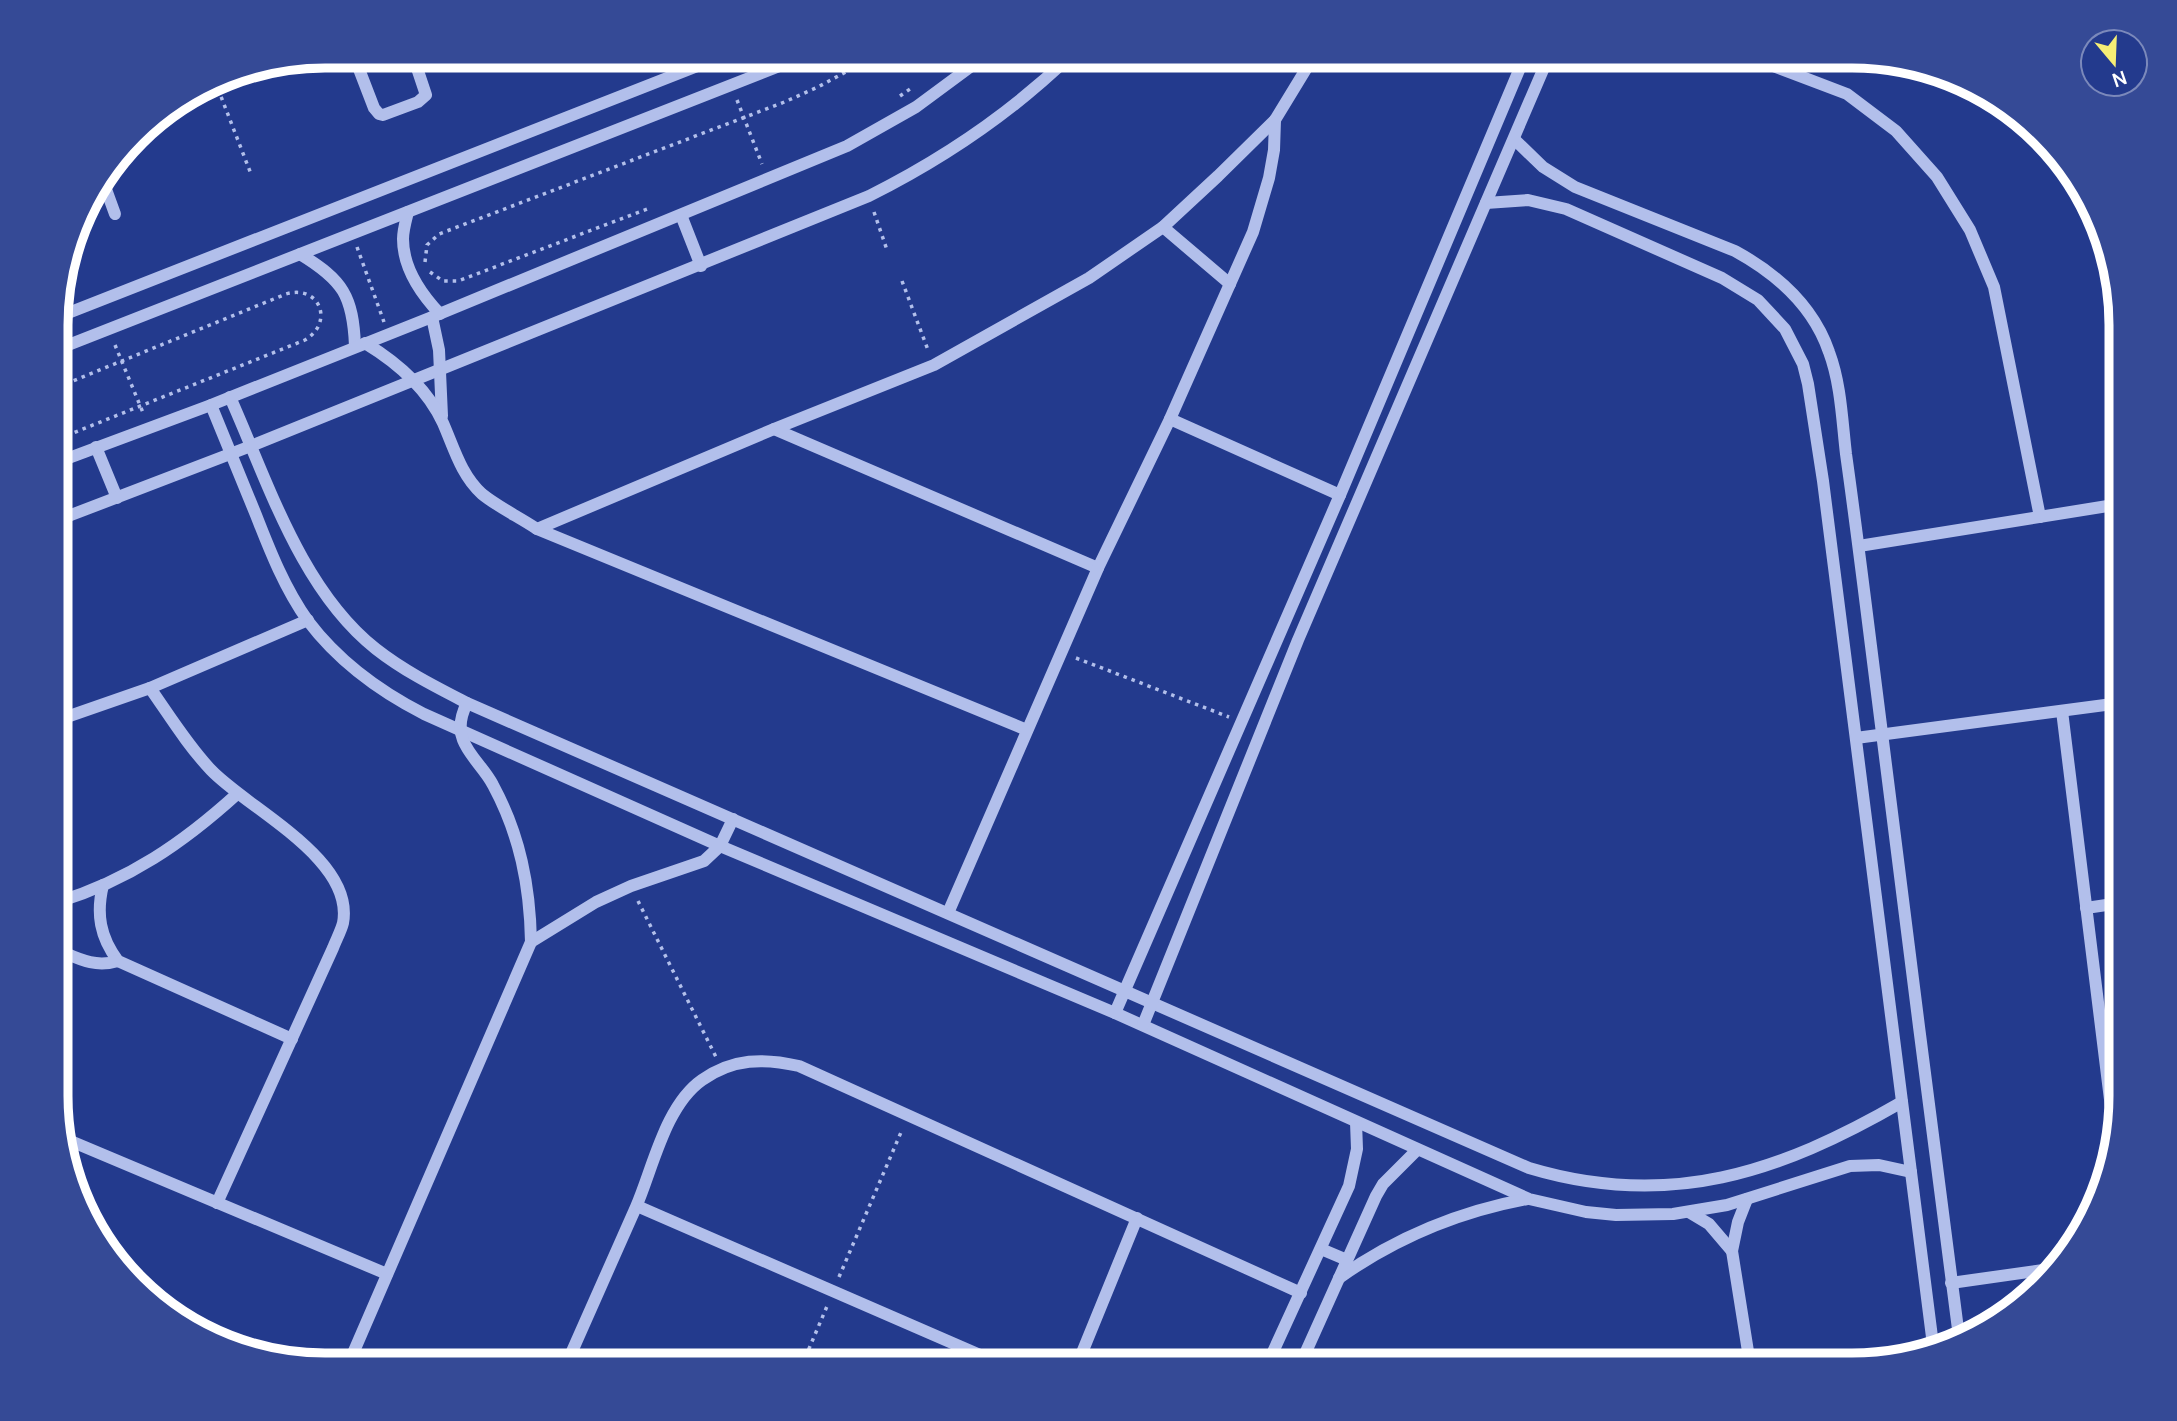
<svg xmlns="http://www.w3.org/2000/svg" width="2177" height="1421" viewBox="0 0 2177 1421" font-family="Manrope,sans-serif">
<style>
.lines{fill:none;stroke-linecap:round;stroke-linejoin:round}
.path{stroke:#b2bfeb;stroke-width:3.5;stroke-dasharray:3.5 5;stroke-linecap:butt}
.minor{stroke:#b2bfeb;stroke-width:12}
.rim{fill:none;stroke:#fff;stroke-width:9}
</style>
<rect width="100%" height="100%" fill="#233a8d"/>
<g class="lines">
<g class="path">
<polyline points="556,56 556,57"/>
<polyline points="1474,56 1504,69"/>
<polyline points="215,81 251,174"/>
<polyline points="900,96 913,87"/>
<polyline points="737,100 762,164"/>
<polyline points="874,212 887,250"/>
<polyline points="357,247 384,322"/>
<polyline points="425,262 427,245 439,234 782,103 818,87 875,56"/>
<polyline points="430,272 443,281 458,281 647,209"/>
<polyline points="902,281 928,350"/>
<polyline points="115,345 144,415"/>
<path d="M58,387L286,294C319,284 335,322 305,340L58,439"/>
<polyline points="1076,658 1229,717"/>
<polyline points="638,901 716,1057"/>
<polyline points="839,1277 902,1130"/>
<polyline points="802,1365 828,1304"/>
</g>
<g class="minor">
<polyline points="354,56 374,108 379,114 383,115 418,102 426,95 413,56"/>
<polyline points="1747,56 1847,94 1896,131 1937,177 1970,230 1994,287 2040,517"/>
<path d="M1514,139L1543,167L1575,187L1735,251C1777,274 1813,305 1829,352C1841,384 1842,420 1846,454C1855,518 1863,582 1871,646C1901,876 1928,1107 1959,1337"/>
<polyline points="103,181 115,214"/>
<polyline points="1486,203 1528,200 1566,209 1722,278 1758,300 1785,329 1803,364 1808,384 1823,481 1933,1345"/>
<path d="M408,212C406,220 403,230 403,239C403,268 421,294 440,314"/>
<polyline points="681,215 701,266"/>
<polyline points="1163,227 1230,284"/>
<path d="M300,254C343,280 353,296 355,346"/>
<polyline points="58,317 723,56"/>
<polyline points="432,317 439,350 442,416"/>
<path d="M365,343C398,363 427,388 443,423C454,448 461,475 482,494C498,507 519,517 537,529L1027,730"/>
<polyline points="58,349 805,56"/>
<path d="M230,397C268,482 301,590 376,649C404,671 436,687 467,703L1529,1168C1669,1210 1779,1173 1902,1102"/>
<path d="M211,405C226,442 241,478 256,515C270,551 285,589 308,621C339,662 379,691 424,714L720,846L1115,1013L1529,1199L1586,1212L1616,1215L1673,1214L1727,1205L1850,1166L1879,1165L1911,1172"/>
<polyline points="1170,419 1340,495"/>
<polyline points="774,429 1098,568"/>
<polyline points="96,447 117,498"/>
<polyline points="58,462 211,405 432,317 847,146 916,107 985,56"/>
<path d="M58,520L251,446L869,196C943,159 1010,114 1070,56"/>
<polyline points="537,529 774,429 934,365 1089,278 1163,227 1218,176 1275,120 1314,56"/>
<polyline points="1859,546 2120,504"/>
<path d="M150,688C169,715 188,746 211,770C248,809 355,859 343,923C341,931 336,940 333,948L217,1203"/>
<polyline points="2062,711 2115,1140"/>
<polyline points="58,720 150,688 308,620"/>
<polyline points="1856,738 2120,703"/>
<path d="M103,885C96,914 100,937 118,961L292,1039"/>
<path d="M58,902C129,880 183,843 237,794"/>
<polyline points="2086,908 2120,903"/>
<polyline points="948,913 1098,568 1170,419 1253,232 1269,178 1274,150 1275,120"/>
<polyline points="531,942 596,902 631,886 704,861 720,846 733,819"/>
<path d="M58,950C79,959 95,968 118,961"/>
<polyline points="1115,1013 1340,495 1525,56"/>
<polyline points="1143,1025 1298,640 1549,56"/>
<polyline points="61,1137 387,1274"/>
<polyline points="1747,1199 1738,1222 1732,1251 1750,1364"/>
<polyline points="637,1206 1003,1365"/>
<polyline points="1689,1212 1709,1224 1732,1251"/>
<polyline points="1321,1249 1347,1260"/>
<path d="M1339,1278C1397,1237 1457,1212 1527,1199"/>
<polyline points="1951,1283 2050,1269"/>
<path d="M348,1365L531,942C530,886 520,835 493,785C485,769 469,756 463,740C458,727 461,715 467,703"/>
<path d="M566,1365C589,1312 613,1260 636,1207C653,1168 665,1106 702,1080C733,1058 764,1058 799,1066L1301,1293"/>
<polyline points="1077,1365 1137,1218"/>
<polyline points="1267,1365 1349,1186 1357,1149 1356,1122"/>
<polyline points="1300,1365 1376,1196 1383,1184 1417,1150"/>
</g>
</g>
<path d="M0 0H2177V1421H0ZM325 68H1852A257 257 0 0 1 2109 325V1096A257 257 0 0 1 1852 1353H325A257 257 0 0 1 68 1096V325A257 257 0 0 1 325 68Z" fill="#354a96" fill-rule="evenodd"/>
<path class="rim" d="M325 68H1852A257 257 0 0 1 2109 325V1096A257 257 0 0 1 1852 1353H325A257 257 0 0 1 68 1096V325A257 257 0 0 1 325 68Z"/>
<g transform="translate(2114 63) rotate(161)"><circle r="33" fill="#233a8d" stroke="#7b89bb" stroke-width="2"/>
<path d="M0-5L12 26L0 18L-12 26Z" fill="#f6ee75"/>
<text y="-10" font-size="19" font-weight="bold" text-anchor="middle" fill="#ffffff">N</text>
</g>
</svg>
